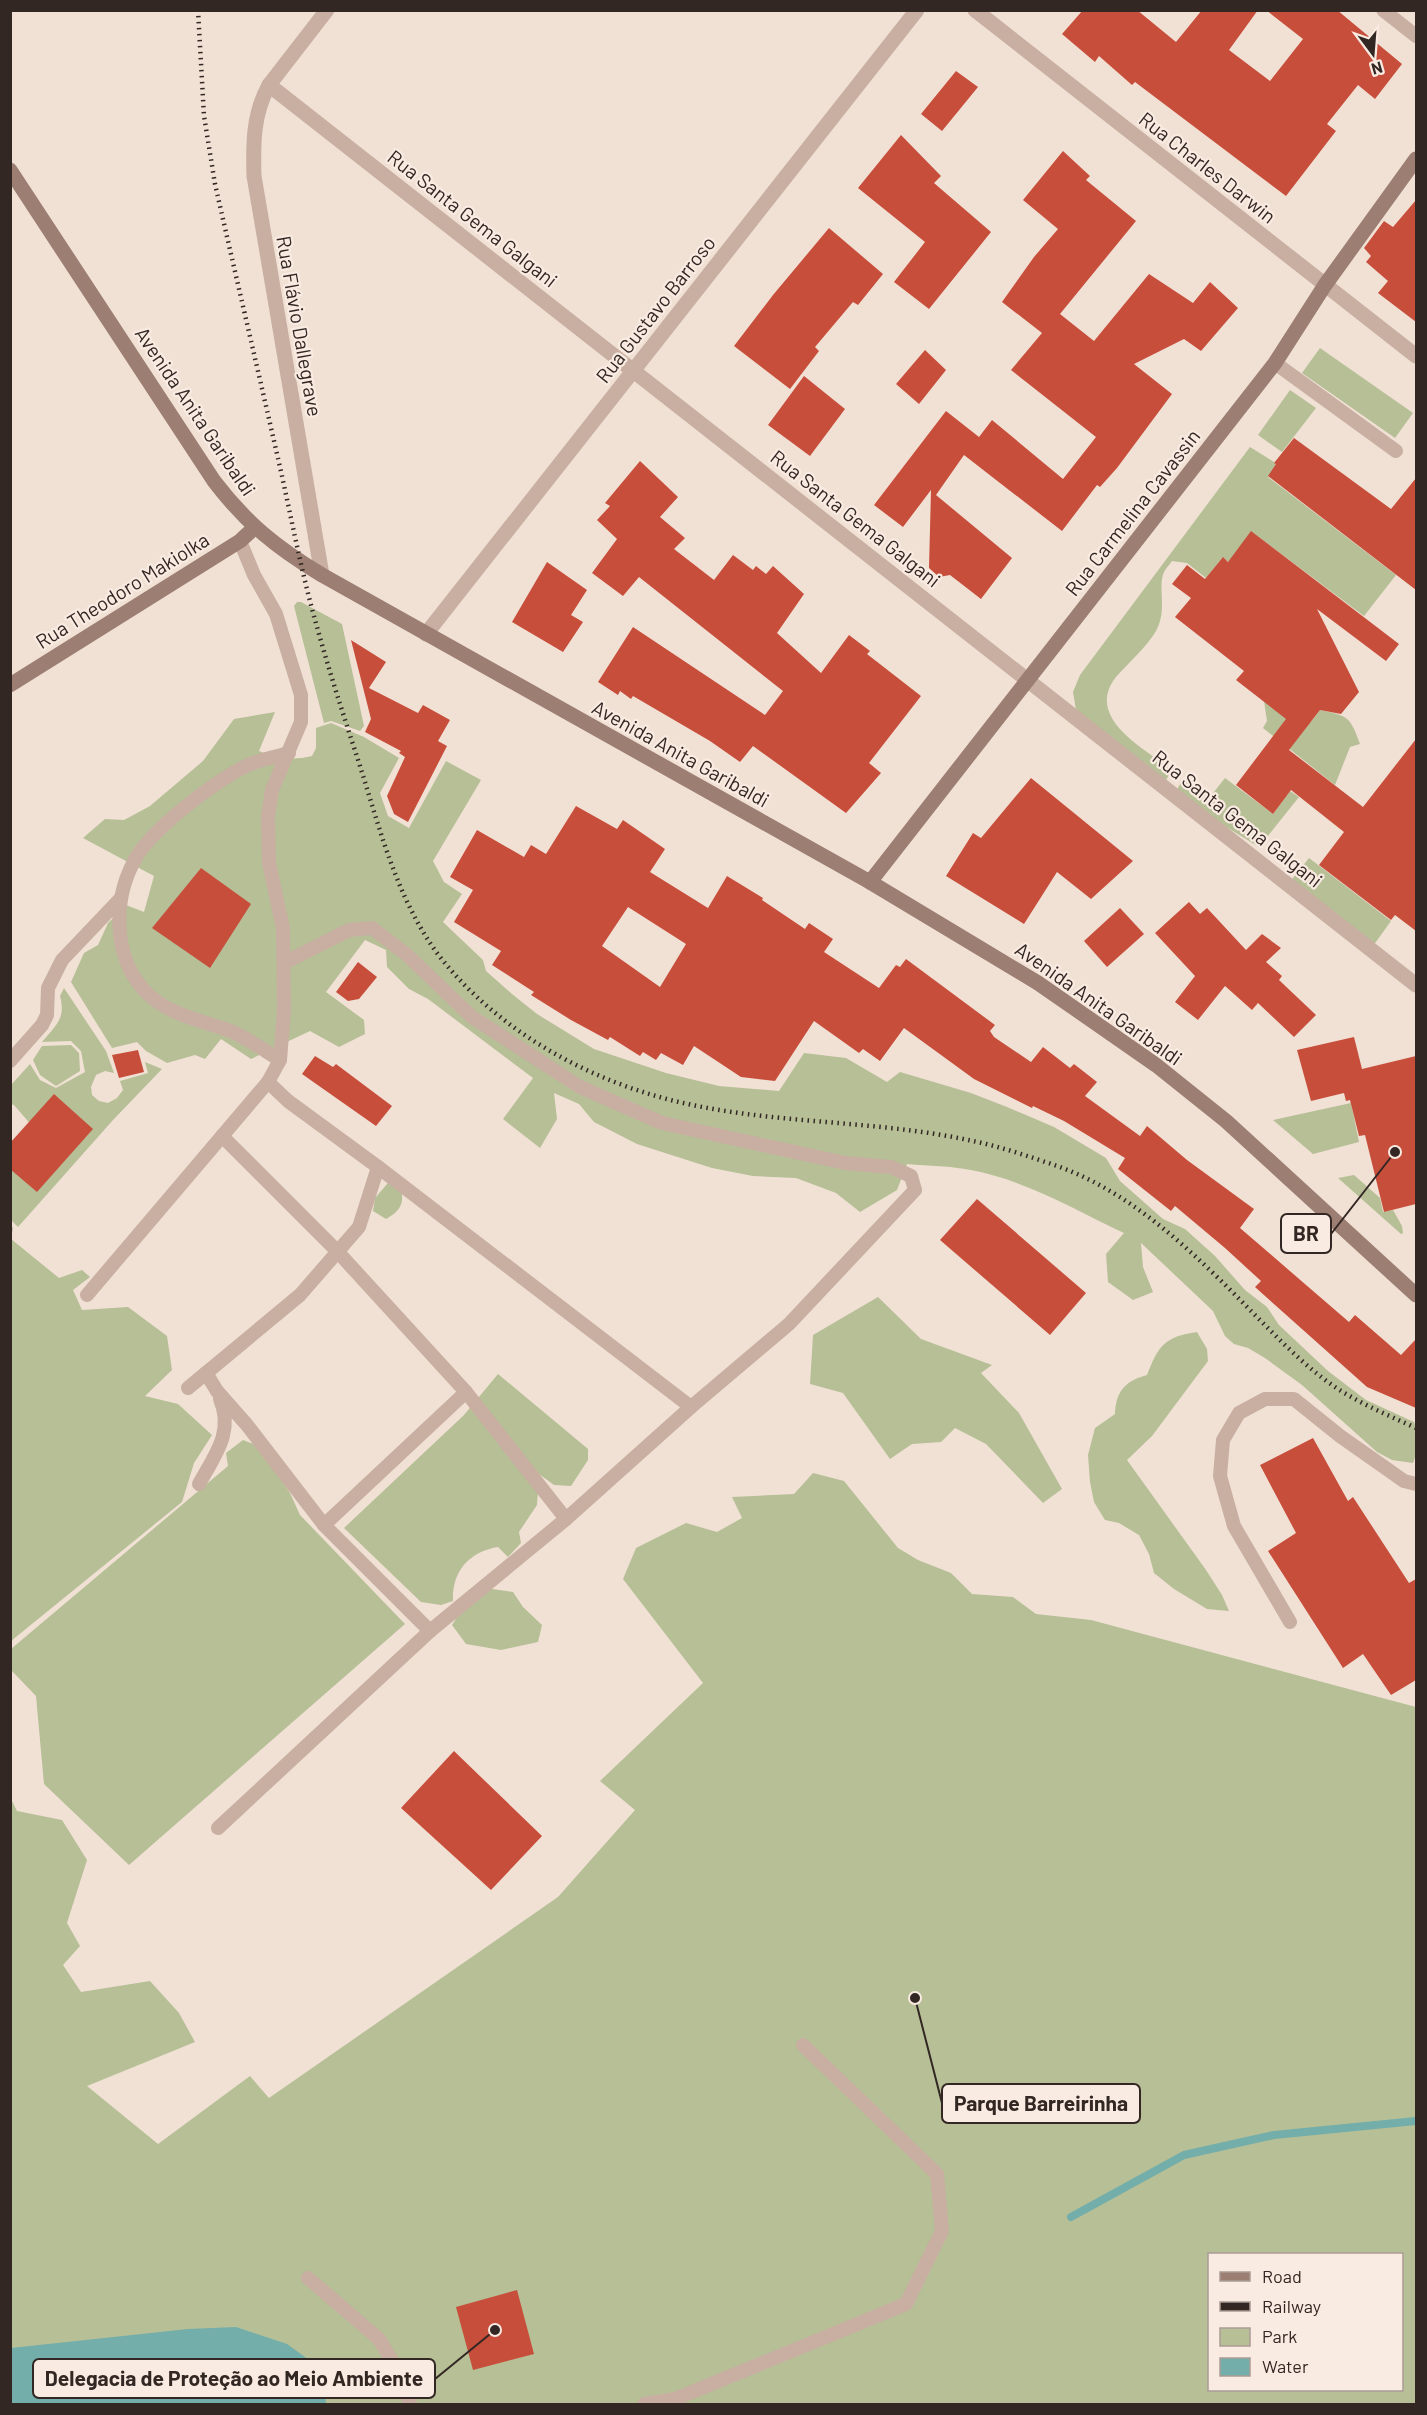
<svg xmlns="http://www.w3.org/2000/svg" width="1427" height="2415" viewBox="0 0 1427 2415" font-family="Barlow,sans-serif">
<style>
.green{fill:#b6bf96;fill-rule:evenodd}
.water{fill:#74aeaa}
.lines{fill:none;stroke-linecap:round;stroke-linejoin:round}
.stream{stroke:#74aeaa;stroke-width:8}
.building{fill:#c84e3c;fill-rule:evenodd}
.lane{stroke:#c8afa2;stroke-width:14}
.street{stroke:#c8afa2;stroke-width:15}
.secondary{stroke:#9c7e73;stroke-width:15}
.rail{stroke:#332724;stroke-width:4.5;stroke-dasharray:1.5 4.5;stroke-linecap:butt}
.labels{text-anchor:middle;dominant-baseline:central;stroke-width:4.5;stroke-linejoin:round;paint-order:stroke}
.street-label{font-size:20px;fill:#332724;stroke:#f9ebe1}
.leader{fill:none;stroke:#332724;stroke-width:2}
.callout-dot{fill:#332724;stroke:#f9ebe1;stroke-width:2}
.callout{fill:#f9ebe1;stroke:#332724;stroke-width:2}
.callout-label{font-size:21px;text-anchor:middle;font-weight:bold;fill:#332724}
</style>
<rect width="100%" height="100%" fill="#f1e1d5"/>
<g class="green">
<polygon points="1320,348 1413,413 1395,438 1302,373"/>
<polygon points="1290,390 1316,408 1282,452 1258,435"/>
<path d="M1250,447L1277,464L1268,477L1396,575L1364,616L1252,532L1229,562L1222,558L1206,578L1187,563L1172,561C1170,564 1166,568 1164,572C1157,589 1168,609 1156,631C1146,648 1129,662 1116,677C1084,718 1144,748 1172,770L1166,780L1076,710L1073,692L1080,675Z"/>
<polygon points="297,602 301,602 342,624 364,726 360,731 331,721 324,723 294,606"/>
<path d="M1271,692L1311,722L1320,710C1348,716 1350,716 1360,744L1350,747L1335,785L1263,728L1267,721L1264,701Z"/>
<path d="M275,712L259,751C278,758 292,761 312,756L316,748V728L331,723L364,737L399,758L380,793L388,816L409,828L446,761L481,780L433,861L444,882L462,894L443,922L483,960L486,971L512,994L537,1014L594,1049L666,1073L719,1086L779,1091L804,1053L846,1058L887,1082L900,1072L971,1093L1007,1107L1054,1127L1106,1158L1120,1181L1163,1219L1185,1229L1215,1256L1245,1290L1267,1307L1279,1325L1328,1371L1366,1400L1414,1422C1419,1433 1418,1452 1413,1463L1392,1460L1377,1452L1302,1385L1265,1358L1248,1348L1234,1344L1225,1336L1213,1311L1141,1243L1143,1267L1153,1292L1133,1300L1108,1282L1106,1254L1124,1233C1075,1210 1025,1180 971,1170C951,1166 929,1166 907,1164L897,1190L860,1212L836,1193L796,1178L753,1176L712,1168L637,1144L594,1122L579,1104L554,1093L557,1119L540,1148L503,1119L533,1078L428,999L409,989L387,967L386,950L365,940L326,992L364,1020L365,1034L339,1047L310,1031L251,1059L221,1039L205,1059L195,1055L167,1063L146,1051L137,1042L112,1048L71,982L84,953L98,945L108,923L126,905L144,912L154,876L83,838L105,819L124,820L150,806L203,761L234,719Z"/>
<polygon points="1225,778 1273,814 1290,791 1299,797 1259,847 1174,795 1183,779 1210,797"/>
<polygon points="1309,858 1391,921 1373,946 1289,883"/>
<path d="M64,988L106,1051L114,1073L105,1071L96,1075L91,1087L92,1095L99,1101L108,1103L117,1098L123,1090L120,1081L148,1073L145,1062L162,1069L113,1120L18,1227L11,1220V1152L33,1127L14,1105L11,1104V1085L30,1064L40,1080L56,1088L85,1072L81,1051L71,1041L42,1042C56,1025 66,1019 60,996Z"/>
<polygon points="71,1045 79,1053 80,1071 56,1086 40,1075 33,1060 42,1046"/>
<polygon points="1351,1103 1359,1142 1313,1154 1273,1120"/>
<polygon points="1354,1175 1380,1198 1383,1212 1393,1210 1402,1226 1403,1233 1401,1234 1338,1178"/>
<path d="M388,1183L401,1190C405,1205 398,1212 386,1219L373,1211L375,1198Z"/>
<polygon points="11,1226 13,1228 11,1239 59,1278 82,1270 90,1277 73,1290 82,1310 128,1307 167,1336 172,1370 145,1396 178,1404 212,1435 194,1463 182,1502 11,1641"/>
<polygon points="878,1297 921,1339 992,1365 981,1373 1019,1413 1062,1489 1043,1503 986,1444 955,1428 941,1442 912,1444 890,1459 843,1393 810,1384 813,1335"/>
<path d="M1197,1332L1207,1349L1208,1361L1152,1436L1127,1460L1206,1570L1222,1595L1229,1611L1207,1609L1174,1589L1154,1573L1149,1554L1139,1535L1119,1523L1105,1520L1094,1502L1090,1482L1088,1455L1095,1428L1115,1414C1116,1391 1125,1381 1147,1375C1159,1345 1164,1337 1197,1332Z"/>
<path d="M498,1374L588,1449V1460L571,1486L554,1485L539,1474L537,1505L519,1532L521,1543L508,1557L498,1547C469,1552 452,1571 453,1601L441,1605L421,1602L344,1528L464,1415Z"/>
<polygon points="243,1440 259,1446 290,1493 300,1515 405,1624 129,1865 44,1784 36,1696 11,1670 11,1649 228,1466 226,1453"/>
<path d="M813,1473L844,1481L898,1548L918,1560L951,1573L972,1594L1013,1597L1036,1614L1091,1620L1416,1707V2404H11L10,1797L17,1811L62,1820L87,1860L67,1923L80,1946L63,1965L81,1992L150,1981L179,2013L195,2042L87,2086L158,2144L250,2076L269,2098L558,1897L635,1810L600,1781L703,1683L623,1579L636,1548L686,1523L717,1532L742,1518L732,1497L794,1494ZM1210,2254H1402V2390H1210Z"/>
<polygon points="485,1588 513,1592 523,1607 542,1625 538,1642 501,1650 466,1644 452,1625 462,1609"/>
</g>
<polygon class="water" points="236,2327 287,2344 323,2370 326,2404 11,2404 11,2348 188,2329"/>
<g class="lines">
<polyline class="stream" points="1071,2217 1184,2155 1274,2135 1416,2121"/>
</g>
<g class="building">
<polygon points="1083,10 1137,10 1176,42 1202,10 1258,10 1229,50 1270,81 1303,39 1266,10 1337,10 1402,64 1375,99 1358,85 1327,124 1336,131 1286,196 1135,82 1132,85 1099,56 1095,62 1062,34"/>
<polygon points="956,71 978,87 942,131 921,114"/>
<polygon points="901,135 941,176 934,183 991,232 929,309 894,282 925,242 858,188"/>
<polygon points="1063,151 1090,176 1086,180 1136,221 1060,314 1094,341 1149,274 1193,303 1210,282 1238,308 1201,351 1184,339 1134,364 1172,394 1117,468 1100,487 1097,485 1062,531 964,455 936,495 1012,558 981,599 950,575 939,577 929,568 931,490 903,527 874,505 946,411 979,437 992,420 1063,479 1096,437 1011,370 1042,333 1002,302 1034,257 1058,229 1023,200"/>
<polygon points="1416,200 1416,322 1378,293 1388,281 1366,262 1371,256 1364,248 1384,221 1393,227"/>
<polygon points="829,228 883,274 858,305 853,302 815,347 819,351 790,389 734,346 773,295"/>
<polygon points="925,350 946,370 919,404 896,384"/>
<polygon points="804,376 845,409 810,456 768,425"/>
<polygon points="1294,438 1391,509 1416,478 1416,590 1268,476 1276,464 1274,463"/>
<polygon points="640,461 678,497 660,517 685,538 674,549 714,580 733,555 753,570 756,566 766,574 773,566 804,594 777,633 821,673 849,635 870,651 867,654 921,696 869,763 881,773 846,813 753,746 740,762 710,741 633,696 631,699 620,691 618,695 598,682 633,627 765,715 783,691 639,577 623,596 592,573 617,539 597,520 610,506 605,503"/>
<polygon points="1251,531 1399,644 1386,661 1317,609 1359,692 1341,714 1320,710 1289,750 1363,807 1416,739 1416,931 1395,915 1391,920 1319,865 1344,832 1291,790 1273,814 1236,785 1286,719 1236,680 1244,671 1175,617 1191,598 1172,584 1187,565 1205,579 1223,557 1228,562"/>
<polygon points="547,562 587,590 571,615 583,622 563,652 512,622"/>
<polygon points="351,640 386,662 369,688 418,713 423,705 450,720 438,741 447,746 408,822 394,814 387,796 405,757 399,753 401,751 365,732 371,719"/>
<polygon points="1031,778 1133,861 1091,899 1057,872 1024,924 946,876 973,833 981,838"/>
<path d="M576,806L617,829L623,820L665,849L650,872L708,908L727,876L763,898L762,900L805,929L809,923L833,939L824,952L879,988L896,965L900,967L906,959L995,1025L990,1031L994,1037L1031,1062L1043,1047L1070,1068L1074,1064L1097,1082L1085,1096L1140,1136L1147,1126L1187,1160L1254,1209L1240,1228L1349,1322L1355,1315L1401,1355L1416,1339V1408L1367,1387L1255,1287L1261,1281L1225,1248L1175,1206L1171,1211L1118,1169L1125,1158L1064,1121L1033,1106L1032,1108L974,1079L904,1028L880,1061L863,1049L859,1053L814,1021L775,1081L741,1077L694,1046L683,1065L661,1053L656,1060L643,1052L640,1056L610,1037L608,1040L571,1020L531,995L534,992L492,965L501,951L454,922L473,890L450,877L477,830L524,857L531,845L546,854ZM628,907L686,944L660,987L602,946Z"/>
<polygon points="201,868 251,904 210,968 152,928"/>
<polygon points="1189,902 1200,914 1207,908 1246,950 1262,934 1281,948 1266,962 1282,976 1279,980 1316,1015 1294,1037 1258,1003 1252,1010 1225,986 1198,1020 1175,1002 1195,976 1155,933"/>
<polygon points="1120,908 1144,934 1107,967 1084,941"/>
<polygon points="358,962 377,977 359,999 348,1001 336,992"/>
<polygon points="1354,1037 1362,1069 1416,1056 1416,1204 1384,1212 1365,1135 1359,1136 1350,1100 1346,1101 1344,1093 1311,1101 1297,1050"/>
<polygon points="138,1050 144,1072 119,1078 112,1055"/>
<polygon points="315,1056 333,1067 336,1064 392,1106 376,1126 302,1074"/>
<polygon points="54,1094 93,1129 37,1192 10,1169 10,1143"/>
<polygon points="977,1199 1086,1293 1050,1335 940,1240"/>
<polygon points="1313,1438 1348,1501 1353,1497 1409,1583 1416,1579 1416,1680 1391,1695 1363,1654 1343,1668 1268,1551 1296,1533 1260,1465"/>
<polygon points="454,1751 542,1836 491,1890 401,1808"/>
<polygon points="517,2290 534,2354 473,2370 456,2307"/>
</g>
<g class="lines">
<g class="lane">
<polyline points="1383,10 1416,36"/>
<polyline points="1275,363 1396,451"/>
<polyline points="240,541 254,575 276,614 301,695 301,722 272,790 268,816 269,863 283,928 284,1011 280,1060 268,1082 288,1101 378,1167 691,1407"/>
<path d="M280,1060C265,1051 243,1035 228,1030C199,1020 165,1014 143,989C112,953 113,896 137,856C155,827 214,782 246,766C259,760 275,757 289,753"/>
<polyline points="10,1061 42,1025 47,1015 48,988 62,960 121,898"/>
<polyline points="222,1136 337,1251 466,1392 566,1519"/>
<polyline points="87,1295 268,1082"/>
<polyline points="206,1373 217,1391 247,1425 324,1525"/>
<polyline points="188,1388 300,1295 359,1227 378,1167"/>
<path d="M199,1484C215,1455 234,1432 220,1399"/>
<polyline points="1290,1622 1234,1526 1220,1476 1223,1440 1239,1413 1265,1399 1294,1399 1340,1436 1404,1481 1416,1484"/>
<polyline points="430,1631 324,1525 466,1392"/>
<polyline points="218,1828 430,1631 566,1519 691,1407 789,1324 915,1190 911,1176 891,1167 845,1163 662,1123 580,1087 472,1017 406,954 372,928 349,930 284,963"/>
<polyline points="308,2278 379,2339 397,2369 410,2404"/>
<polyline points="644,2404 675,2399 906,2304 942,2231 937,2174 803,2045"/>
</g>
<g class="street">
<polyline points="975,10 1416,356"/>
<polyline points="269,85 1416,985"/>
<path d="M322,575L254,176C253,144 253,114 269,85L327,10"/>
<polyline points="426,634 917,10"/>
</g>
<g class="secondary">
<path d="M10,170L214,481C246,523 277,548 322,575L870,882L1038,983L1156,1065L1226,1121L1416,1295"/>
<polyline points="10,685 240,541 254,528"/>
<polyline points="870,882 1275,363 1325,285 1416,159"/>
</g>
<path class="rail" d="M198,10L204,116L215,184C237,281 260,379 282,476C293,527 303,578 317,627C330,674 345,720 360,766C380,830 397,898 437,953C487,1019 564,1067 643,1092C748,1126 860,1117 968,1140C999,1146 1031,1157 1060,1167C1136,1195 1197,1256 1252,1312C1279,1339 1306,1368 1338,1389C1363,1405 1390,1416 1416,1428"/>
</g>
<g class="labels">
<g class="street-label">
<text transform="translate(1208 167) rotate(38)">Rua Charles Darwin</text>
<text transform="translate(473 218) rotate(38)">Rua Santa Gema Galgani</text>
<text transform="translate(655 309) rotate(-52)">Rua Gustavo Barroso</text>
<text transform="translate(300 326) rotate(80)">Rua Flávio Dallegrave</text>
<text transform="translate(196 411) rotate(56)">Avenida Anita Garibaldi</text>
<text transform="translate(1132 512) rotate(-52)">Rua Carmelina Cavassin</text>
<text transform="translate(856 518) rotate(38)">Rua Santa Gema Galgani</text>
<text transform="translate(122 590) rotate(-32)">Rua Theodoro Makiolka</text>
<text transform="translate(681 753) rotate(29)">Avenida Anita Garibaldi</text>
<text transform="translate(1238 818) rotate(38)">Rua Santa Gema Galgani</text>
<text transform="translate(1099 1003) rotate(35)">Avenida Anita Garibaldi</text>
</g>
</g>
<path class="leader" d="M1395 1152L1331 1234M915 1998L942 2103M495 2330L435 2379"/>
<g class="callout-dot">
<circle cx="1395" cy="1152" r="6"/>
<circle cx="915" cy="1998" r="6"/>
<circle cx="495" cy="2330" r="6"/>
</g>
<g class="callout">
<rect x="1281" y="1214" width="50" height="39" rx="6"/>
<rect x="942" y="2084" width="198" height="39" rx="6"/>
<rect x="33" y="2359" width="402" height="39" rx="6"/>
</g>
<g class="callout-label">
<text x="1306" y="1241">BR</text>
<text x="1041" y="2111">Parque Barreirinha</text>
<text x="234" y="2386">Delegacia de Proteção ao Meio Ambiente</text>
</g>
<rect width="1427" height="2415" fill="none" stroke="#332724" stroke-width="24"/>
<rect x="1208" y="2253" width="195" height="138" fill="#f9ebe1" stroke="#aa9d95" stroke-width="1.5"/>
<rect x="1220" y="2272" width="30" height="9" fill="#9c7e73" stroke="#aa9d95" stroke-width="1.5"/>
<text x="1262" y="2283" font-size="18" fill="#332724">Road</text>
<rect x="1220" y="2302" width="30" height="9" fill="#332724" stroke="#aa9d95" stroke-width="1.5"/>
<text x="1262" y="2313" font-size="18" fill="#332724">Railway</text>
<rect x="1220" y="2328" width="30" height="18" fill="#b6bf96" stroke="#aa9d95" stroke-width="1.5"/>
<text x="1262" y="2343" font-size="18" fill="#332724">Park</text>
<rect x="1220" y="2358" width="30" height="18" fill="#74aeaa" stroke="#aa9d95" stroke-width="1.5"/>
<text x="1262" y="2373" font-size="18" fill="#332724">Water</text>
<g transform="translate(1373 54) rotate(164)" stroke="#f9ebe1" stroke-width="4.5" paint-order="stroke">
<path d="M0-4.5L10 22L0 15L-10 22Z" fill="#332724"/>
<text y="-9" font-size="16" font-weight="bold" text-anchor="middle" fill="#332724">N</text>
</g>
</svg>
